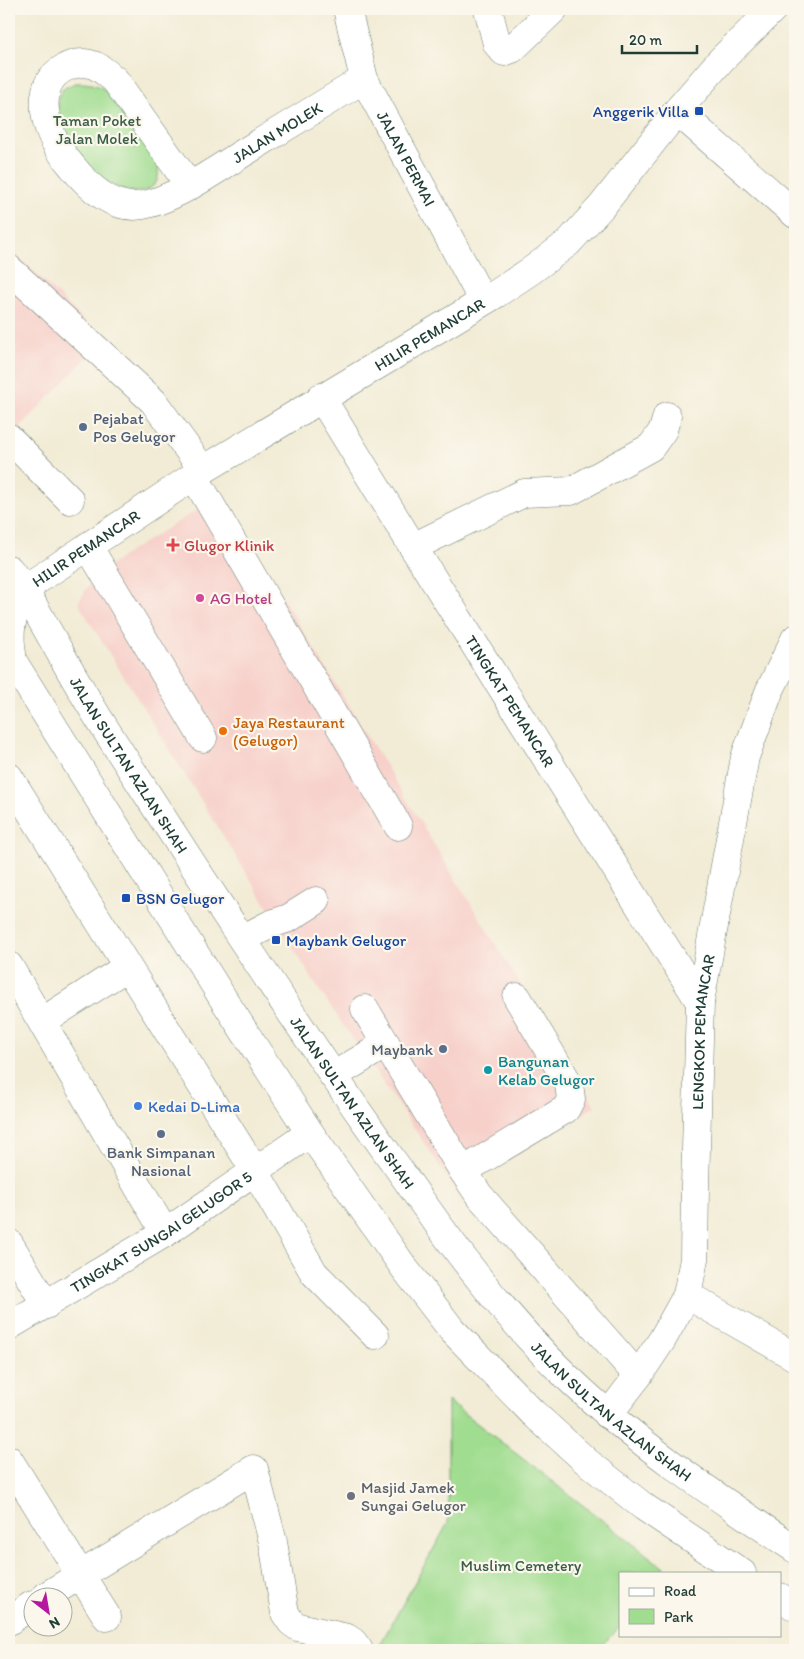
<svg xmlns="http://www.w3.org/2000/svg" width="804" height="1659" viewBox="0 0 804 1659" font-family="Itim,sans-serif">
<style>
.built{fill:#f7d0ca}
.green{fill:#a1dd91;stroke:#608d62}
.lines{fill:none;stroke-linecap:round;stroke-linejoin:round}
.minor-casing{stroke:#697a6d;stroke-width:29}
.highway-casing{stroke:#697a6d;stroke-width:29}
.minor{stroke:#fff;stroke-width:28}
.highway{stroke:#fff;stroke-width:28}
.transit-dot{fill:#1a4fb4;stroke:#fbf7ec;stroke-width:2}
.service-dot{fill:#5c6f8a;stroke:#fbf7ec;stroke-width:2}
.health-dot{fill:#e0444e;stroke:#fbf7ec;stroke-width:2}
.hotel-dot{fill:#d1479c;stroke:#fbf7ec;stroke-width:2}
.food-dot{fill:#e8710a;stroke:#fbf7ec;stroke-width:2}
.culture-dot{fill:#0f9aa8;stroke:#fbf7ec;stroke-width:2}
.shop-dot{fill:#3f7fe0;stroke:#fbf7ec;stroke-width:2}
.worship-dot{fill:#6b7280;stroke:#fbf7ec;stroke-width:2}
.labels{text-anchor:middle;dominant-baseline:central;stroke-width:4.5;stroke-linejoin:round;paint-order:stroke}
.transit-label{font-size:16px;fill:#164399;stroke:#fbf7ec;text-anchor:start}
.park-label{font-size:16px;fill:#395d47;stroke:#fbf7ec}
.street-label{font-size:16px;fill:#1f3d34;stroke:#fbf7ec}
.service-label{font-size:16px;fill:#4e5e75;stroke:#fbf7ec;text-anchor:start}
.health-label{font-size:16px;fill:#be3a42;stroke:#fbf7ec;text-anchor:start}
.hotel-label{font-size:16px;fill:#b23c85;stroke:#fbf7ec;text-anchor:start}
.food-label{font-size:16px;fill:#c56008;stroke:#fbf7ec;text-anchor:start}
.culture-label{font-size:16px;fill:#0d838f;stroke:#fbf7ec;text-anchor:start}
.shop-label{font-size:16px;fill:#366cbe;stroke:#fbf7ec;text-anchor:start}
.worship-label{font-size:16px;fill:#5b616d;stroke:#fbf7ec;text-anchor:start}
</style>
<rect width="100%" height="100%" fill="#fbf7ec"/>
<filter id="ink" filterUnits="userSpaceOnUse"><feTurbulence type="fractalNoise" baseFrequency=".02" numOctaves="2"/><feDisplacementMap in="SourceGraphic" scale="10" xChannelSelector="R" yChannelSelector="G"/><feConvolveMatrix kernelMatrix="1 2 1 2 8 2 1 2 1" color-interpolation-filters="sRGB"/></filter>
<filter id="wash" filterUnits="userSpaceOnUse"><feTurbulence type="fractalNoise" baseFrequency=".0096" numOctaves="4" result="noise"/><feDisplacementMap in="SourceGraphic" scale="20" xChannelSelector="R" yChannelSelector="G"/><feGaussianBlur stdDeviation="1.12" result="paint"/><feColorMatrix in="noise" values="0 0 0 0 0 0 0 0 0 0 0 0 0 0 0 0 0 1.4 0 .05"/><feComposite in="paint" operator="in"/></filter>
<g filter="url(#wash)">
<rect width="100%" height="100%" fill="#f2ecd6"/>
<g class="built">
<polygon points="9,247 104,340 9,439"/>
<polygon points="220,496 595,1106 457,1191 318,988 78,603 93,578 130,551"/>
</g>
<g class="green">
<path d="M75,83C86,83 94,83 104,89C109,93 153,153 156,160C159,168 160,179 154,185C137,202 107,184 93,171C78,158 47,109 62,90C65,87 71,85 75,83Z"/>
<polygon points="448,1401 664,1568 662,1573 620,1573 620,1627 597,1650 377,1650 448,1523"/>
</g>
</g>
<g filter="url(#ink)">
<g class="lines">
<defs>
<g id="minor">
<path id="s1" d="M347,9L364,79L483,301"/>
<polyline points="488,9 497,44 504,52 512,49 554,9"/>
<polyline points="677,111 795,214"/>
<path id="s2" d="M189,185L115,80C107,74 100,66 90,64C72,60 50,72 46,91C40,118 54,146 72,166C87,185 108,206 134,206C168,205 218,168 248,150C287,126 325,103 364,79"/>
<polyline points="9,269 153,401 203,470"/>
<path id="s3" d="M321,397L413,547L700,1002"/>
<polyline points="9,438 70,500"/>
<polyline points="194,476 398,826"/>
<polyline points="88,546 203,738"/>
<polyline points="413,547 524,493 571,491 651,447 663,430 667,416"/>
<path id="s4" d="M24,589L203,470L496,294L532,270L568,243L602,206L677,111L721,60L773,9"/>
<polyline points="9,777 255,1171 314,1273 375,1335"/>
<polyline points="242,939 271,924 289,918 316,901"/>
<polyline points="9,966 165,1233"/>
<polyline points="365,1009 386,1044"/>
<polyline points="43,1021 127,967"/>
<polyline points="333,1076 386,1044 463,1171 479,1195 638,1376"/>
<polyline points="463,1171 566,1109 571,1099 569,1084 517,997"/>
<polyline points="9,1243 46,1305"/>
<polyline points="687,1295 795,1357"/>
<path id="s5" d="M9,1326L165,1233L310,1133"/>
<path id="s6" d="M608,1415L638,1376L662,1340L687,1295L694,1259L695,1187L700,1002L745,757L769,692L795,639"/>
<polyline points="9,1460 107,1617"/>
<polyline points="46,1596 254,1469 273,1542 285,1613 291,1622 298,1627 347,1638 353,1642 359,1650"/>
<polyline points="9,1621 32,1605"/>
</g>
<g id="highway">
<path id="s7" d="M9,569L24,589C49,632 72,676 99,719C167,826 237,933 308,1038C338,1083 369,1128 401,1172C451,1244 503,1315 566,1376C637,1444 714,1495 795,1549"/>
<polyline points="9,655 224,1000 310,1133 405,1269 452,1330 533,1413 586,1461 644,1507 742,1573"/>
<path d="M13,660C7,628 12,618 24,589"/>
<polyline points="780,1597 795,1607"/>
</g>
</defs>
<use href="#minor" class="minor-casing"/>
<use href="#highway" class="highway-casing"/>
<use href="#minor" class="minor"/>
<use href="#highway" class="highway"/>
</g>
</g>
<g class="transit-dot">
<rect x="694" y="106" width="10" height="10" rx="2.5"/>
<rect x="121" y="893" width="10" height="10" rx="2.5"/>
<rect x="271" y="935" width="10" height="10" rx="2.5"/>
</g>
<g class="service-dot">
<circle cx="83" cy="427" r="5"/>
<circle cx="443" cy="1049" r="5"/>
<circle cx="161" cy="1134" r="5"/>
</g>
<path class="health-dot" d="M170.5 537.5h5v5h5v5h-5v5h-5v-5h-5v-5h5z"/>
<circle class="hotel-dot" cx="200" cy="598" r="5"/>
<circle class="food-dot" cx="223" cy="731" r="5"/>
<circle class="culture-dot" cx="488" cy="1070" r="5"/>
<circle class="shop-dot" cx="138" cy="1106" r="5"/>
<circle class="worship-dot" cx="351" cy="1496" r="5"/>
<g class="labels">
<g class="transit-label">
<text x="689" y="111" text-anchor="end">Anggerik Villa</text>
<text x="136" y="898">BSN Gelugor</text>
<text x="286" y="940">Maybank Gelugor</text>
</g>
<g class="park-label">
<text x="97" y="120">Taman Poket<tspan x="97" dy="18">Jalan Molek</tspan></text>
<text x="521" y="1565">Muslim Cemetery</text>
</g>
<g class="street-label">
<text stroke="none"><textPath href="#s2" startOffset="536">JALAN MOLEK</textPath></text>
<text stroke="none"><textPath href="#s1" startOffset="162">JALAN PERMAI</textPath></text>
<text stroke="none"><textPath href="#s4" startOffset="479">HILIR PEMANCAR</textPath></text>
<text stroke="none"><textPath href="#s4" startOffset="74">HILIR PEMANCAR</textPath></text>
<text stroke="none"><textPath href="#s3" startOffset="358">TINGKAT PEMANCAR</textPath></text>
<text stroke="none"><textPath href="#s7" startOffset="230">JALAN SULTAN AZLAN SHAH</textPath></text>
<text stroke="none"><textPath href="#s6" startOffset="408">LENGKOK PEMANCAR</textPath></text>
<text stroke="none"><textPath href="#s7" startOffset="635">JALAN SULTAN AZLAN SHAH</textPath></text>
<text stroke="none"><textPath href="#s5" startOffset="179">TINGKAT SUNGAI GELUGOR 5</textPath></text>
<text stroke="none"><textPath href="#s7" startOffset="1040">JALAN SULTAN AZLAN SHAH</textPath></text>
</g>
<g class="service-label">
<text x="93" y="418">Pejabat<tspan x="93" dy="18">Pos Gelugor</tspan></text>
<text x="433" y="1049" text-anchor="end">Maybank</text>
<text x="161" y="1152" text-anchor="middle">Bank Simpanan<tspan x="161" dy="18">Nasional</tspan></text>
</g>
<g class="health-label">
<text x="184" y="545">Glugor Klinik</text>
</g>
<g class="hotel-label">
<text x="210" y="598">AG Hotel</text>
</g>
<g class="food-label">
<text x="233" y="722">Jaya Restaurant<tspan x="233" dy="18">(Gelugor)</tspan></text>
</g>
<g class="culture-label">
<text x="498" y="1061">Bangunan<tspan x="498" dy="18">Kelab Gelugor</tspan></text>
</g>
<g class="shop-label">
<text x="148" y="1106">Kedai D-Lima</text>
</g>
<g class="worship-label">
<text x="361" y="1487">Masjid Jamek<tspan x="361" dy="18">Sungai Gelugor</tspan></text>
</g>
</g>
<rect width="804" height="1659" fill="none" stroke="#fbf7ec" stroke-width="30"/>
<rect x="619" y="1572" width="162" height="65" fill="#fbf7ec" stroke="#a3ada2"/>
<rect x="629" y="1588" width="25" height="8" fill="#ffffff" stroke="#a3ada2"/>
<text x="664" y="1596" font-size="15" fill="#1f3d34">Road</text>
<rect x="629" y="1609" width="25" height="15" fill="#a1dd91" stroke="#a3ada2"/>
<text x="664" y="1622" font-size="15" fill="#1f3d34">Park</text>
<g transform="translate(48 1612) rotate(149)"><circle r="24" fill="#fbf7ec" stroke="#a3ada2"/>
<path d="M0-4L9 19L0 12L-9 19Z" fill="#b5179e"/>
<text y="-8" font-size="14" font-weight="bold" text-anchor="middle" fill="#1f3d34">N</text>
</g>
<path d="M622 45v8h75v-8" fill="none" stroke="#1f3d34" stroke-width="2.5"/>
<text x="629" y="45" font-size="15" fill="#1f3d34" stroke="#fbf7ec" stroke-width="4" paint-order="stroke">20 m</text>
</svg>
